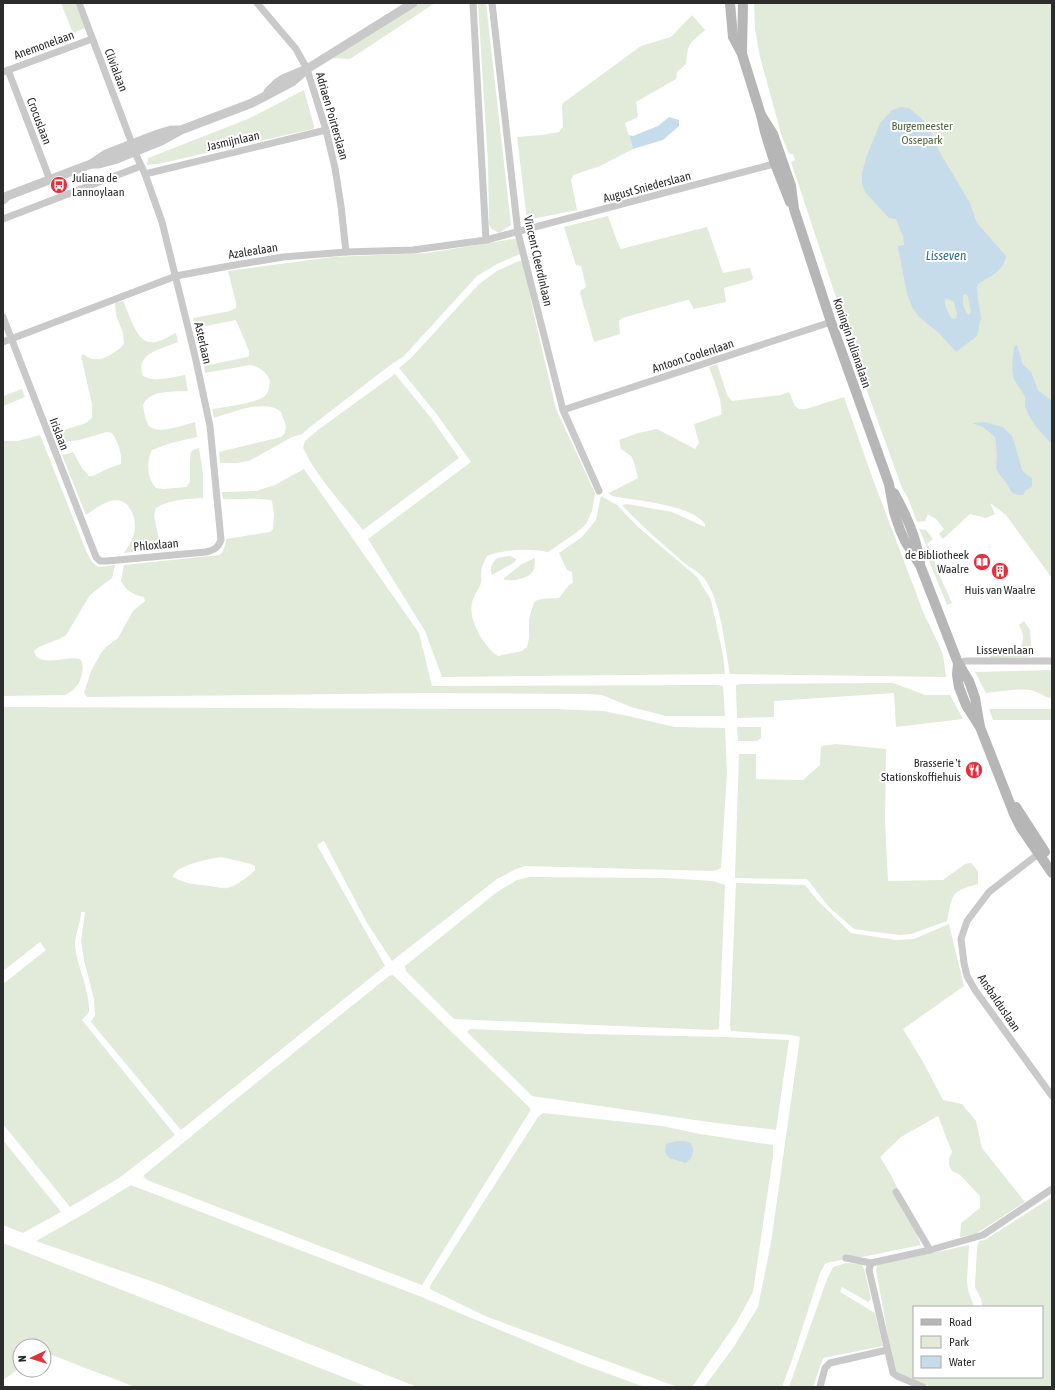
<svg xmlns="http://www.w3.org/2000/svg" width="1055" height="1390" viewBox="0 0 1055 1390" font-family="'Asap Condensed',sans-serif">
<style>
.green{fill:#e2eada;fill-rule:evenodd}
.water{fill:#c6dcea;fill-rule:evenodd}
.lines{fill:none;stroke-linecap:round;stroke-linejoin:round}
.minor{stroke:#c9c9c9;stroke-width:7}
.tertiary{stroke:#c9c9c9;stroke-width:9}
.secondary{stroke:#b6b6b6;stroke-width:10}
.labels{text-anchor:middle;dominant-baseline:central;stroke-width:4;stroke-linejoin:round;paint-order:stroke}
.street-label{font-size:12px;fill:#2c2c2c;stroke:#fff}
.park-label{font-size:12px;fill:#4f673b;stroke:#fff}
.poi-label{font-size:12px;fill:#2c2c2c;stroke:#fff;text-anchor:end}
.water-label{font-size:13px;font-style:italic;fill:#3c6d8c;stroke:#fff}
</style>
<rect width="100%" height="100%" fill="#fff"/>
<g class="green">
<polygon points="61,3 75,3 85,28 73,33"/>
<polygon points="420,3 435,3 350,59 331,58"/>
<polygon points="478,3 486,3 511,225 499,233 492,229 489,225 488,163"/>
<polygon points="754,3 1052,3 1052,578 1006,515 990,503 995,514 986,518 970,514 943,539 939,534 944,529 936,519 928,514 925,521 917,522 908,498 902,488 867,391 791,162 795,160 793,154 789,154 782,137 760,57 755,29"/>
<path d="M692,15L705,30C689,44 688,42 686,64L677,72L676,79L636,102L638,117L625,123L633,149L600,166L573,175L571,180L577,210L527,220L517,137L542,135L559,132L563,127L562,106L563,103L641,46L671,37Z"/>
<polygon points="304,90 314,126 313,129 158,164 147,165 148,158 248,119"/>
<polygon points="608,216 617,241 621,249 707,227 723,273 748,268 750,268 753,278 752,280 724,288 726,302 694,309 689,300 687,300 622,318 619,321 620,334 594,342 580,293 581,290 585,288 586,286 581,266 576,265 564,227"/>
<path d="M513,239H517L520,254L497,264L477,276L404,356L389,366L310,427L302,434L292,437L249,461L236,463H220L219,452L281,437L285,433L286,426L281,412C266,398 231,413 214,418L212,409C224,407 257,403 265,396C269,392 269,386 270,381C267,372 259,367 250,365L205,373L204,366L247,357L249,356V351L236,320L195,328L193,318L230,311L236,308V303L228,271L332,257L427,253Z"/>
<path d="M519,261H523L534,315L556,409L595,493L592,511L586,524L576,533L548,552C529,548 506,549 487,556C484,562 481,568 481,574C481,577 482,580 481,583C479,590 473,596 472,603C468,620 484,647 498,656L522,651L527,647L529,638V619L534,602C541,597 550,599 559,598L569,585L573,583L572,572L567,570L559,553L582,537L596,520L601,496L617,505L638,527L697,577L711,600L723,655L725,674L442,677L425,631L368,539L471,462L435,412L399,368L410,359L479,284L497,271Z"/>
<path d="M123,301C130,314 136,346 155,342C163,341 169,336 176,333L178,342C162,349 134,353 143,376C156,383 171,377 185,375L188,391C174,392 150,389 143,405C144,411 145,421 149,426C158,435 183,425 195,422L197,437L171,443L152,450C146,462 147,478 156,488L163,489L186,487L190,482V460L191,452L193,450L199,448L203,474V498C188,499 170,499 156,508L154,516L161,549L124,553C128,547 132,541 134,534C138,522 131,500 116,500C104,501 95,509 86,515L62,455L73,452L82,468L89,476H93L109,468L121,464C122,454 118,441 112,433L107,432L79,440L58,443L54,433L86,423L92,418V404L81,356L83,354C86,356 89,358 92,359C104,361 117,352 124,344L123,333L116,315L115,303Z"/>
<path d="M717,364L727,395L732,401L781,395L789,392L795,406L799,409H806L844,397L871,474L924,614L939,645L943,655L946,677L730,674C725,647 721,600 704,578C698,571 689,567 682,561C662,543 640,525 622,505L627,504L672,512L705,527V524C690,504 637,501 612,496L609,493L638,478L634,462L631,456L621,449L619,440L638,433L657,429L695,449L699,443L694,424L721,415C724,404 713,378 709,367Z"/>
<path d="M395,374L431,418L459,458L363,530C342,503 318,479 303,448L305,441L318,430Z"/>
<polygon points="22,389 25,397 3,406 3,396"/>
<path d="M40,435L87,553L92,562L98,567L115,565L112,578L90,595L66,635L59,639L39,647L34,651C38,669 68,655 80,659C86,666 81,683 74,689C71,692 68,693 65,695L3,696V441H18Z"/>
<path d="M304,469L419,633L432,686L717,685L723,686L725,716H666L631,707L602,695L588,694L426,693L87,697L84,693L91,671L101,653L106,647L118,638L133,611L145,601L144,597C134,595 126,591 121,581L124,565L219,555C225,551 225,545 226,539L270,532L273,529L274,514L272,501C264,497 234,500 223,499L222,492L256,491L275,485Z"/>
<polygon points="919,529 926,530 933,539 927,544 935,555 935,562 937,570 952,603 947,605 930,563 927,547"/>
<path d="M510,556L516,559L515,562L492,575C489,568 492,563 497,558Z"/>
<path d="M535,558C535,562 535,568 533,571C529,578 510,583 503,579L522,564Z"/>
<path d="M1024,621L1030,630L1032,656L1023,657L990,658V648L1021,646C1025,638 1023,633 1019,625Z"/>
<path d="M1052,670V698C1045,698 1041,693 1034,691C1023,687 998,692 986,693L975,672Z"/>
<polygon points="893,683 925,695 950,695 963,719 896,727 894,693 774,701 774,717 737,718 736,688 736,685 740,684"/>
<path d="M3,707L478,709H555L603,711L628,716L675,727L725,728L727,773L721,868L717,870L712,871L525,866L516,869L497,879L392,961L366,921L324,841H323L317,845L385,966L181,1130L91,1022L95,1015L94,999L84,960L81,941L85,912H81C81,923 75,933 75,945C77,968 90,989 89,1012L82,1020L175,1135L119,1178L70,1207L3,1124V984L46,950L40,942L3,971ZM221,857L251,864L255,866V870C251,875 233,888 227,888C223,889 219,887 215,887C201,884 185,885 173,877C175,865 210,859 221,857Z"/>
<polygon points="989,709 1052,709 1052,720 993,720"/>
<polygon points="737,727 761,727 761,738 757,741 738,741"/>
<path d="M836,744L886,749L885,822L888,881L943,880L965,864L971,863L978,871V884C950,892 953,893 947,921L911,934L899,935L854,929L829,907L807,879L735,878L739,754H756V779L803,780L820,765L821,746Z"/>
<polygon points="530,877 663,878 713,881 725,885 719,1029 712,1030 454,1019 406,971 405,966 497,892 517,880"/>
<path d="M736,883L805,885L817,900L851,933L896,940L914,939L949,924L964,986L903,1029L923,1062L943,1100L962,1104L976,1121L982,1148L1025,1202L976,1234L960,1237L961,1223L980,1208V1196L960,1175L952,1171L949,1165V1159L952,1152L938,1116L901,1137L880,1157C898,1184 909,1214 921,1245L867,1256L830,1262L825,1264L820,1273L792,1360L782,1387H704L733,1348L758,1307L771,1243L800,1037L792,1035L731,1031L730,1025Z"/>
<polygon points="393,975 530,1108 530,1111 422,1285 147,1180 143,1176 240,1096 389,976"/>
<polygon points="470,1029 588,1034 724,1037 789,1040 776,1130 716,1123 532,1096 467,1032"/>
<polygon points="543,1113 662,1126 700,1134 773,1145 773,1156 753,1292 736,1323 692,1387 675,1386 485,1316 430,1289 430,1286 538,1117"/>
<polygon points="3,1140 61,1212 23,1233 3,1225"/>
<polygon points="131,1185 419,1296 581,1364 645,1387 417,1387 162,1285 36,1241 84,1214"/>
<polygon points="1052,1197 1052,1387 932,1387 905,1377 898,1373 894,1368 876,1270 877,1265 969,1245 967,1280 968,1290 974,1307 914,1307 914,1377 1042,1377 1042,1307 982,1307 981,1299 975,1287 977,1248 979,1241 985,1240"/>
<polygon points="3,1243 368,1387 135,1387 44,1352 44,1346 20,1346 20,1368 3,1380"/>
<polygon points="846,1263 862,1264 865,1272 871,1299 868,1302 842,1287 840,1292 875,1313 883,1346 823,1358 813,1387 789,1387 827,1279 833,1267"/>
</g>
<g class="water">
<path d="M901,107L909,108L923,120L930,131L940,153L970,203L977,223L1006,256C1004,271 989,277 978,284L977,288L978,300L981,318L977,336L956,352L939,333L919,317L913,309L907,294L898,248V246L904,245L903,236L896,219L889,218L865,192L862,184V173L866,158L880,123L892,110ZM964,294L968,296L971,312L969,315C964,311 961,300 964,294ZM946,298L954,302L957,313L956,319L951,318C948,312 943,304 946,298Z"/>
<polygon points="669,117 679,120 679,126 663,140 633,149 629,135 633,136 658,126"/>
<path d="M1017,345L1023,365L1031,372L1038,390L1052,401V444C1042,434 1031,422 1026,409C1024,405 1026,401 1025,397C1022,391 1018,386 1015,381C1010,371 1013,358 1014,347Z"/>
<path d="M984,422L1003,427L1012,436L1016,448L1022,470L1027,475L1032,478V487L1026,490L1023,495C1009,496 1011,488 1004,480C1001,476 998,473 996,469L997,455L995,437L983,427L972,423Z"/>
<path d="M676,1141H685L691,1143C695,1152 693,1157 686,1163L669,1158L665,1152L666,1144Z"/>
</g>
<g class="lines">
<g class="minor">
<polyline points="257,3 296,49 307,69 326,130 335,168 341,206 346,252"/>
<polyline points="473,3 486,240"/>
<polyline points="492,3 518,233 563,410 599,491"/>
<polyline points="8,70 50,180"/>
<polyline points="3,72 92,39"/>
<polyline points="145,174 326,130"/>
<polyline points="3,219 141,166"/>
<path d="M3,317L96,557L100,561H107L206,552C214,550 218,548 221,540L210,426L195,356L162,222L145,174L137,157L79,3"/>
<polyline points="3,342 176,276 229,266 283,257 346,252 413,250 486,240 778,163"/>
<polyline points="563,410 831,322"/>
<polyline points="958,663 966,661 1052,661"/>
<polyline points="1042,851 989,892 967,921 961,939 964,963 967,976 975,990 1052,1096"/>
<polyline points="896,1192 930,1250"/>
<polyline points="846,1258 871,1263 930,1250 983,1235 1052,1189"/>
<polyline points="871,1263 869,1270 893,1373 897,1376 923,1387"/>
<polyline points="820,1387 825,1368 830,1363 887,1350"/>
</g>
<g class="tertiary">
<polyline points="268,92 277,83 283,79 307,69 413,3"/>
<polyline points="91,164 99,164 114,160 161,141 181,130 252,103 292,82 307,69"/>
<polyline points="3,200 7,196 91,164 106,154 158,134 171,130 179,130"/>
</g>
<g class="secondary">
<polyline points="730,3 733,37 742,54 761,115 765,132 775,164 790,202"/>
<polyline points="742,52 743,3"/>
<polyline points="761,115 773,134 791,186 794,209 831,322 889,484 894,512 900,530 905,541 920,565 958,663 969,681 975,698 980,727"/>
<path d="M894,493C906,515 916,536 920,562"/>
<polyline points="958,663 957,675 959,687 966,705 980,727 1014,814 1021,828 1052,873"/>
<polyline points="1016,807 1045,852"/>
</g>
</g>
<defs>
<symbol id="bus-disc" viewBox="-11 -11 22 22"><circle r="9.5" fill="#e2303d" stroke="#fff"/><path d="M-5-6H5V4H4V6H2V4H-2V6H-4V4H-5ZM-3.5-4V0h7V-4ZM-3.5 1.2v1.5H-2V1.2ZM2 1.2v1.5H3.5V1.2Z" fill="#fff"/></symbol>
<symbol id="library-disc" viewBox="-11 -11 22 22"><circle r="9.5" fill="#e2303d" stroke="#fff"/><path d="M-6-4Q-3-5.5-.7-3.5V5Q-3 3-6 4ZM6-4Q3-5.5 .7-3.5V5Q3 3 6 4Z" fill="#fff"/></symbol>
<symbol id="building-disc" viewBox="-11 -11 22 22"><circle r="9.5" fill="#e2303d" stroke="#fff"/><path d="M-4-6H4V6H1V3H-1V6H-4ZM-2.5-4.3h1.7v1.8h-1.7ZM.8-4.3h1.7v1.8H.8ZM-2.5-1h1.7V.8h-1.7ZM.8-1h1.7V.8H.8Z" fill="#fff"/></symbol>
<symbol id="restaurant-disc" viewBox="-11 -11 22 22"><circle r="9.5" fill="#e2303d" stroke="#fff"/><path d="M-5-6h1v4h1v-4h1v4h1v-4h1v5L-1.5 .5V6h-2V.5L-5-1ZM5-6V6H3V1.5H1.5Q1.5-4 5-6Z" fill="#fff"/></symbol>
</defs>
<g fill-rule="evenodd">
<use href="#bus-disc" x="49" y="175" width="20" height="20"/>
<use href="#library-disc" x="972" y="552" width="20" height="20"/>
<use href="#building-disc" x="990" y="561" width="20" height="20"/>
<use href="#restaurant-disc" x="964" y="760" width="20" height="20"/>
</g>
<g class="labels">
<g class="street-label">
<text transform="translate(44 45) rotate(-20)">Anemonelaan</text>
<text transform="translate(116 70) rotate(69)">Clivialaan</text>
<text transform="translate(332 116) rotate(74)">Adriaen Poirterslaan</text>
<text transform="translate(39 121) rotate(69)">Crocuslaan</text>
<text transform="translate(233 141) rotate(-13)">Jasmijnlaan</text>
<text transform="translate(647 187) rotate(-15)">August Sniederslaan</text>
<text transform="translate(253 251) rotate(-9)">Azalealaan</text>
<text transform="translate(538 261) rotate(77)">Vincent Cleerdinlaan</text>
<text transform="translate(203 343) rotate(77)">Asterlaan</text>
<text transform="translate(852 343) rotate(71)">Koningin Julianalaan</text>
<text transform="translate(693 356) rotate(-18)">Antoon Coolenlaan</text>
<text transform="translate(59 434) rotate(69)">Irislaan</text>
<text transform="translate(156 545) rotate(-5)">Phloxlaan</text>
<text x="1005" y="650">Lissevenlaan</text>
<text transform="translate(999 1003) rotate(56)">Ansbalduslaan</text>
</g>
<g class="park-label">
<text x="922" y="126">Burgemeester<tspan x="922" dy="14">Ossepark</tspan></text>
</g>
<g class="poi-label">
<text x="72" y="178" text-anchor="start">Juliana de<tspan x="72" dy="14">Lannoylaan</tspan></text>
<text x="969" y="555">de Bibliotheek<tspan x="969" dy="14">Waalre</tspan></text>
<text x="1000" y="590" text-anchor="middle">Huis van Waalre</text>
<text x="961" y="763">Brasserie 't<tspan x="961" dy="14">Stationskoffiehuis</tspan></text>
</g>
<g class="water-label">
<text x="946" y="255">Lisseven</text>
</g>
</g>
<rect width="1055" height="1390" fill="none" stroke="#2c2c2c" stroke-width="8"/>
<rect x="913" y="1306" width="130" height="72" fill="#ffffff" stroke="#ababab"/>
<rect x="921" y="1319" width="20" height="6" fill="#b6b6b6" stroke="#ababab"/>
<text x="949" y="1326" font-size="12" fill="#2c2c2c">Road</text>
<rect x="921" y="1336" width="20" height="12" fill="#e2eada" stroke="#ababab"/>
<text x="949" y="1346" font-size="12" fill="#2c2c2c">Park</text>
<rect x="921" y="1356" width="20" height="12" fill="#c6dcea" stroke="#ababab"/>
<text x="949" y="1366" font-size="12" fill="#2c2c2c">Water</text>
<g transform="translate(32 1358) rotate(266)"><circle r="19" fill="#ffffff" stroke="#ababab"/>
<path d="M0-3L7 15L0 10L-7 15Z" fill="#e2303d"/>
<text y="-6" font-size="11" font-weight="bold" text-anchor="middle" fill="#2c2c2c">N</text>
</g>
</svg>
